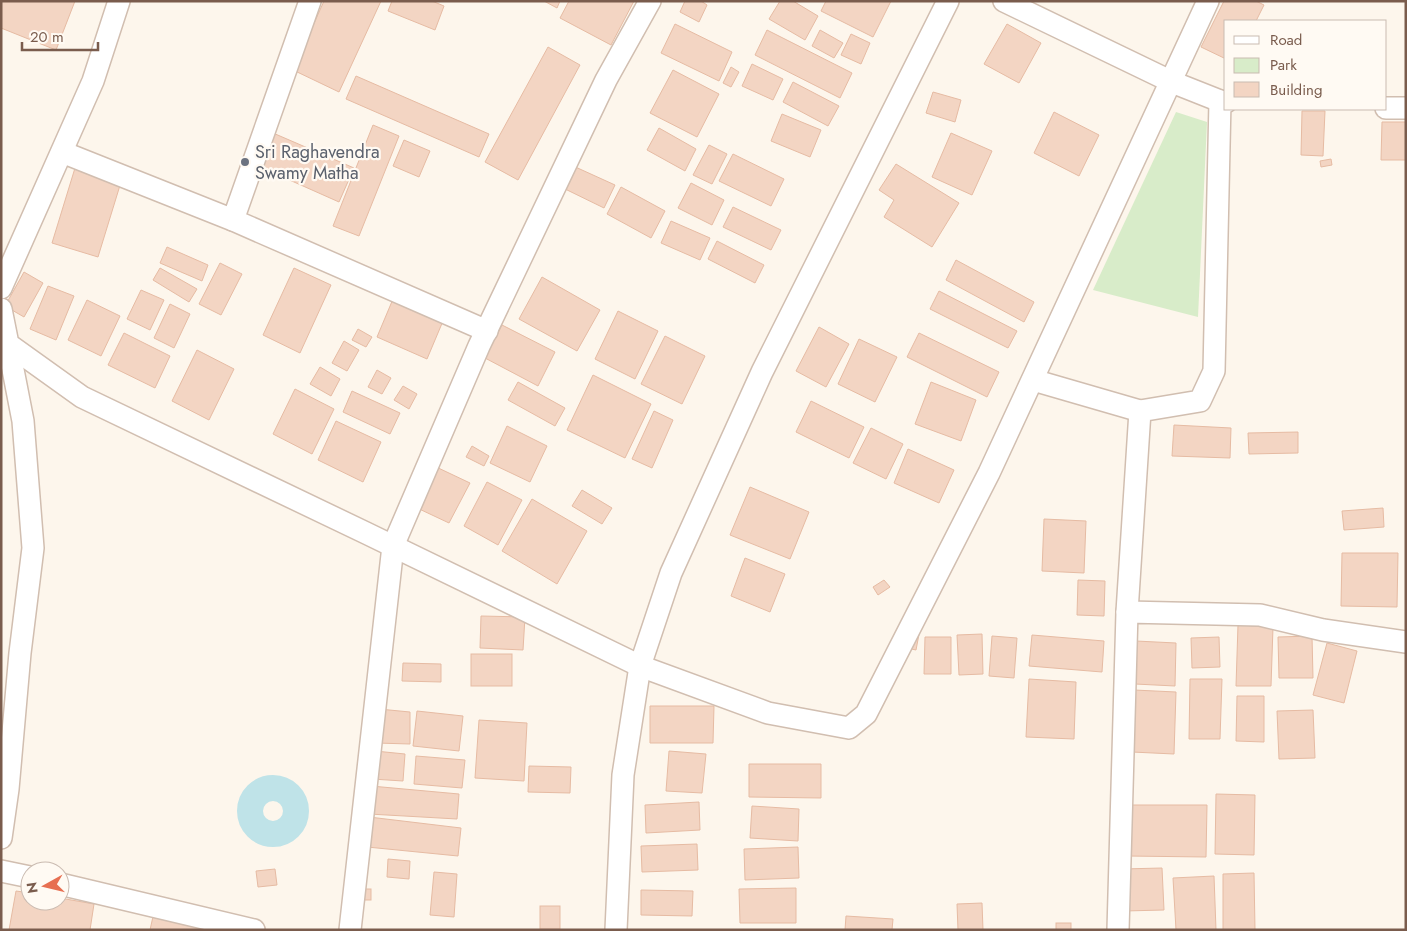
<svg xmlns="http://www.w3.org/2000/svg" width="1407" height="931" viewBox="0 0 1407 931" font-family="Jost,sans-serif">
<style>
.green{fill:#d8ecc9}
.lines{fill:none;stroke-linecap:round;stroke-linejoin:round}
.canal{stroke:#bfe3e8;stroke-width:26}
.building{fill:#f3d5c3;stroke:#e6bba3}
.street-casing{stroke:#d1beb0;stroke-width:24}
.street{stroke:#fff;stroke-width:21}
.worship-dot{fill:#6b7280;stroke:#fffaf3;stroke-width:2}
.labels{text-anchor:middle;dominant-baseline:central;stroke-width:4.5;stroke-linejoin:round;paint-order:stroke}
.worship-label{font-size:18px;fill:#5b616d;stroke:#fffaf3;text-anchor:start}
</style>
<rect width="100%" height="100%" fill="#fdf6ec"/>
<polygon class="green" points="1176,112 1207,122 1198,317 1093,290"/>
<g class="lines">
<circle class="canal" cx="273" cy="811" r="23"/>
</g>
<g class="building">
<polygon points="1,1 75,1 56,50 1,28"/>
<polygon points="324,1 381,1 339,92 293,70"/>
<polygon points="392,1 432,1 444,6 435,30 388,11"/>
<polygon points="544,1 560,1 557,8"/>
<polygon points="569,1 634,1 611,45 560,18"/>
<polygon points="685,1 701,1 707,5 699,22 680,12"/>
<polygon points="780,1 793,1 818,16 805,40 769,19"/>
<polygon points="826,1 891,1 873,37 821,11"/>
<polygon points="1224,1 1256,1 1264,5 1256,21 1226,21 1226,59 1201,47"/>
<polygon points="675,24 732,52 719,81 661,53"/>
<polygon points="1007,24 1041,43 1019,83 984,64"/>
<polygon points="767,30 852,73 840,98 755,55"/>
<polygon points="820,30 843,43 834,58 812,46"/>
<polygon points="851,34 870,43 861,64 841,55"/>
<polygon points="548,47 580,65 518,180 485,162"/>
<polygon points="752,64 783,79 773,100 742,86"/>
<polygon points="731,67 739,72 731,87 723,83"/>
<polygon points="673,70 719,94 697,137 650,113"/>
<polygon points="356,76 489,134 479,157 346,99"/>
<polygon points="793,82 839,106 828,126 783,102"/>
<polygon points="933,92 961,100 955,122 926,113"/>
<polygon points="1302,111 1325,111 1323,156 1301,155"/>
<polygon points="1054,112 1099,135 1079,176 1034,153"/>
<polygon points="782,114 821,130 810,157 771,141"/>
<polygon points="1382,122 1406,122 1406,160 1381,160"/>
<polygon points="373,125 399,136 359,236 333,226"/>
<polygon points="659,128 696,149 685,171 647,150"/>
<polygon points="273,133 354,168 339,202 258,166"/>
<polygon points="951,133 992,151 972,195 932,177"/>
<polygon points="404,140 430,151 419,177 393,166"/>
<polygon points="709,145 727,154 712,184 693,175"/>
<polygon points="733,154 784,179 771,206 719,181"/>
<polygon points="1331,159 1332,165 1321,167 1320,161"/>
<polygon points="896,164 959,203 932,247 884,217 894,200 879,190"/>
<polygon points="571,165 615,185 604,208 561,187"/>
<polygon points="75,168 121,182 98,257 52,243"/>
<polygon points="691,183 724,200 712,225 678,208"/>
<polygon points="621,187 665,211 651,238 607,214"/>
<polygon points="733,207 781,230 771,250 723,227"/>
<polygon points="671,221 710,238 700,260 661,243"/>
<polygon points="717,241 764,265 755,283 708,259"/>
<polygon points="167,247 208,265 202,281 160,263"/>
<polygon points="956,260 1034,302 1024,322 946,280"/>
<polygon points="220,263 242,274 221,315 199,304"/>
<polygon points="160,268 197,289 189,302 153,280"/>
<polygon points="294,268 331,285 300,353 263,335"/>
<polygon points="24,272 43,283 24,317 5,306"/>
<polygon points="542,277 600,310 577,351 519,319"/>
<polygon points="48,286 74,296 56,340 30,329"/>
<polygon points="141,290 164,300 150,330 127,319"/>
<polygon points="939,291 1017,331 1008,348 930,309"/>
<polygon points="393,299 443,321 427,359 377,337"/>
<polygon points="87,300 120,316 101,356 68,340"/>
<polygon points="170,304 190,314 174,348 154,338"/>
<polygon points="618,311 658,331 635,379 595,359"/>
<polygon points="502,325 555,352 538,386 485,358"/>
<polygon points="819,327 849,344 826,387 796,371"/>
<polygon points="358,329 372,337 366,347 352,340"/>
<polygon points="124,333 170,356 155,388 108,365"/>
<polygon points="919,333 999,372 987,397 907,357"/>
<polygon points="665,336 705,356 682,404 641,384"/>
<polygon points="859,339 897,357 875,402 838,384"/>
<polygon points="344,341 359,350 347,371 332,363"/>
<polygon points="197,350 234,369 209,420 172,401"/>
<polygon points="320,367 340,379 331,396 310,384"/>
<polygon points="377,370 391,378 382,394 368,387"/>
<polygon points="593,375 651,404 625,458 567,430"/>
<polygon points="518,382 565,408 555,426 508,400"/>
<polygon points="931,382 976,400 961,441 915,424"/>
<polygon points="403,386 417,394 409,409 394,400"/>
<polygon points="295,389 334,409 312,454 273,434"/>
<polygon points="352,391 400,413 390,434 343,412"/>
<polygon points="811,401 864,427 849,458 796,432"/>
<polygon points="654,411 673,420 652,468 632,459"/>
<polygon points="336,421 381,442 363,482 318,460"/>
<polygon points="1174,425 1231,428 1230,458 1172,456"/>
<polygon points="507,426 547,446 530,482 490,463"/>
<polygon points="871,428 903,444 886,479 853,463"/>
<polygon points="1298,432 1298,453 1249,454 1248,433"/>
<polygon points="472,446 489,456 484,466 466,457"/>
<polygon points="908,449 954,470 939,503 894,483"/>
<polygon points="432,465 470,483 449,523 415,507"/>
<polygon points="487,482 522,500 498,545 464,526"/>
<polygon points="750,487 809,512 790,559 730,535"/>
<polygon points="582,490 612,508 602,524 572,506"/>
<polygon points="532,499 587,531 557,584 502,551"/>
<polygon points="1383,508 1384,527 1344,530 1342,511"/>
<polygon points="1044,519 1086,521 1084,573 1042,571"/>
<polygon points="1342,553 1398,553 1397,607 1341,606"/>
<polygon points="745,558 785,574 770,612 731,596"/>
<polygon points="884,580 890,587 878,595 873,587"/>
<polygon points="1078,580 1105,581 1104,616 1077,615"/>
<polygon points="481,616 525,617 523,650 480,648"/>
<polygon points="1238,625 1273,627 1271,686 1236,686"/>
<polygon points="920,629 916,650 907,648"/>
<polygon points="982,634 983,674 959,675 957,635"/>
<polygon points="1032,635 1104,641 1102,672 1029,666"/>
<polygon points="992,636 1017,638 1014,678 989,676"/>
<polygon points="1312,636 1313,678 1279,678 1278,637"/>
<polygon points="925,637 951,637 951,674 924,674"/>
<polygon points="1219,637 1220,667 1192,668 1191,638"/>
<polygon points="1136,641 1176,643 1175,686 1135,684"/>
<polygon points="1327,643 1357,651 1344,703 1313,695"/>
<rect x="471" y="654" width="41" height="32"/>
<polygon points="403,663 441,664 441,682 402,681"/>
<polygon points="1029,679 1076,682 1074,739 1026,737"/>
<polygon points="1190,679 1222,679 1220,739 1189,739"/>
<polygon points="1134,690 1176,692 1174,754 1132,752"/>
<polygon points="1237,696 1264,696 1264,742 1236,741"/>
<polygon points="650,706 714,706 713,743 650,743"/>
<polygon points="379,709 410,712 410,744 376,743"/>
<polygon points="1313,710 1315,758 1279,759 1277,711"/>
<polygon points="417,711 463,716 459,751 413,746"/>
<polygon points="479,720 527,723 524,781 475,778"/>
<polygon points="375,751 405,754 403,781 372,779"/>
<polygon points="669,751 706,754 702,793 666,791"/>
<polygon points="416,756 465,760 462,788 414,784"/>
<polygon points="749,764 821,764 821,798 749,797"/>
<polygon points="529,766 571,767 570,793 528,792"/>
<polygon points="371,786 459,794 457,819 369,814"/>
<polygon points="1216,794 1255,795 1254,855 1215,854"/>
<polygon points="699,802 700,830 646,833 645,805"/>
<polygon points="1127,805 1207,805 1206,857 1127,856"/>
<polygon points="752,806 799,809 798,841 750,838"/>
<polygon points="369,817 461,828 458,856 367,847"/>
<polygon points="697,844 698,870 642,872 641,846"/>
<polygon points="798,847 799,878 745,880 744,849"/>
<polygon points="388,859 410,861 409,879 387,877"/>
<polygon points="1162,868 1164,910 1124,911 1122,869"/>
<polygon points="275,869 277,885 258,887 256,871"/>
<polygon points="434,872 457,874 454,917 430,915"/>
<polygon points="1254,873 1255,930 1223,930 1223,874"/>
<polygon points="1214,876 1216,930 1176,930 1173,878"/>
<polygon points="796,888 796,923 740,923 739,889"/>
<rect x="360" y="889" width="11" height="11"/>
<polygon points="641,890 693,891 692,916 641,915"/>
<polygon points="16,891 30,893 30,901 60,901 60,898 94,904 90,930 9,930"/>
<polygon points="982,903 983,930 958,930 957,904"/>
<rect x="540" y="906" width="20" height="23"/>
<polygon points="154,912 203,924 202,930 150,930"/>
<polygon points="846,916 893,919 892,930 845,930"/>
<rect x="1056" y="923" width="15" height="7"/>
</g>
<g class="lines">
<defs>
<g id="street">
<polyline points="1004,1 1172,82 1220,101"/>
<polyline points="1386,108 1406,108"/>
<polyline points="62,152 233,220 310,1"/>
<polyline points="233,220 487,331"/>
<polyline points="1,288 93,81 119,1"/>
<polyline points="1,309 8,344 82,397 366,533 640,666 768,713 849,728 866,714 989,473 1208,1"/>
<polyline points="1,345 8,344 23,421 33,548 20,653 8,789 1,838"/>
<polyline points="1033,380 1140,411"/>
<polyline points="1127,612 1140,411 1200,401 1214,371 1220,101 1226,102"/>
<polyline points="1,871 30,877"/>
<polyline points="60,884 254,930"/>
<polyline points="350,930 393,546 479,346 606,80 650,1"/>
<polyline points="616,930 623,775 640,666 671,573 762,372 948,1"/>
<polyline points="1118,930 1127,612 1260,615 1323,630 1406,642"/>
</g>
</defs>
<use href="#street" class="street-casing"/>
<use href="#street" class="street"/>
</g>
<circle class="worship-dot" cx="245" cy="162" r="5"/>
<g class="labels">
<g class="worship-label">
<text x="255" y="152">Sri Raghavendra<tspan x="255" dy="21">Swamy Matha</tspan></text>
</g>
</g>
<rect width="1407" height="931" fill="none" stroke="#7a5c4d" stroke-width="5"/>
<rect x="1224" y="20" width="162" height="90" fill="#fffaf3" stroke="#cabbb1"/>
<rect x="1234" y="36" width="25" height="8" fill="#ffffff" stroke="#cabbb1"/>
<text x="1270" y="45" font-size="15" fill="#7a5c4d">Road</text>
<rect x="1234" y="58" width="25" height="15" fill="#d8ecc9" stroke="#cabbb1"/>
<text x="1270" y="70" font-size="15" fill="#7a5c4d">Park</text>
<rect x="1234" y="82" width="25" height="15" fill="#f3d5c3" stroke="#cabbb1"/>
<text x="1270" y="95" font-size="15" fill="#7a5c4d">Building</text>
<g transform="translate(45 886) rotate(262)"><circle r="24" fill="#fffaf3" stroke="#cabbb1"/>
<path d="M0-4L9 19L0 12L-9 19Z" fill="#e76f51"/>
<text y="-8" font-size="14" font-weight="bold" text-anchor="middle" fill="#7a5c4d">N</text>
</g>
<path d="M22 42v8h76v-8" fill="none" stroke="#7a5c4d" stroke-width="2.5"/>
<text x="30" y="42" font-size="15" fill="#7a5c4d" stroke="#fffaf3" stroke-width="4" paint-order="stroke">20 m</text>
</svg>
